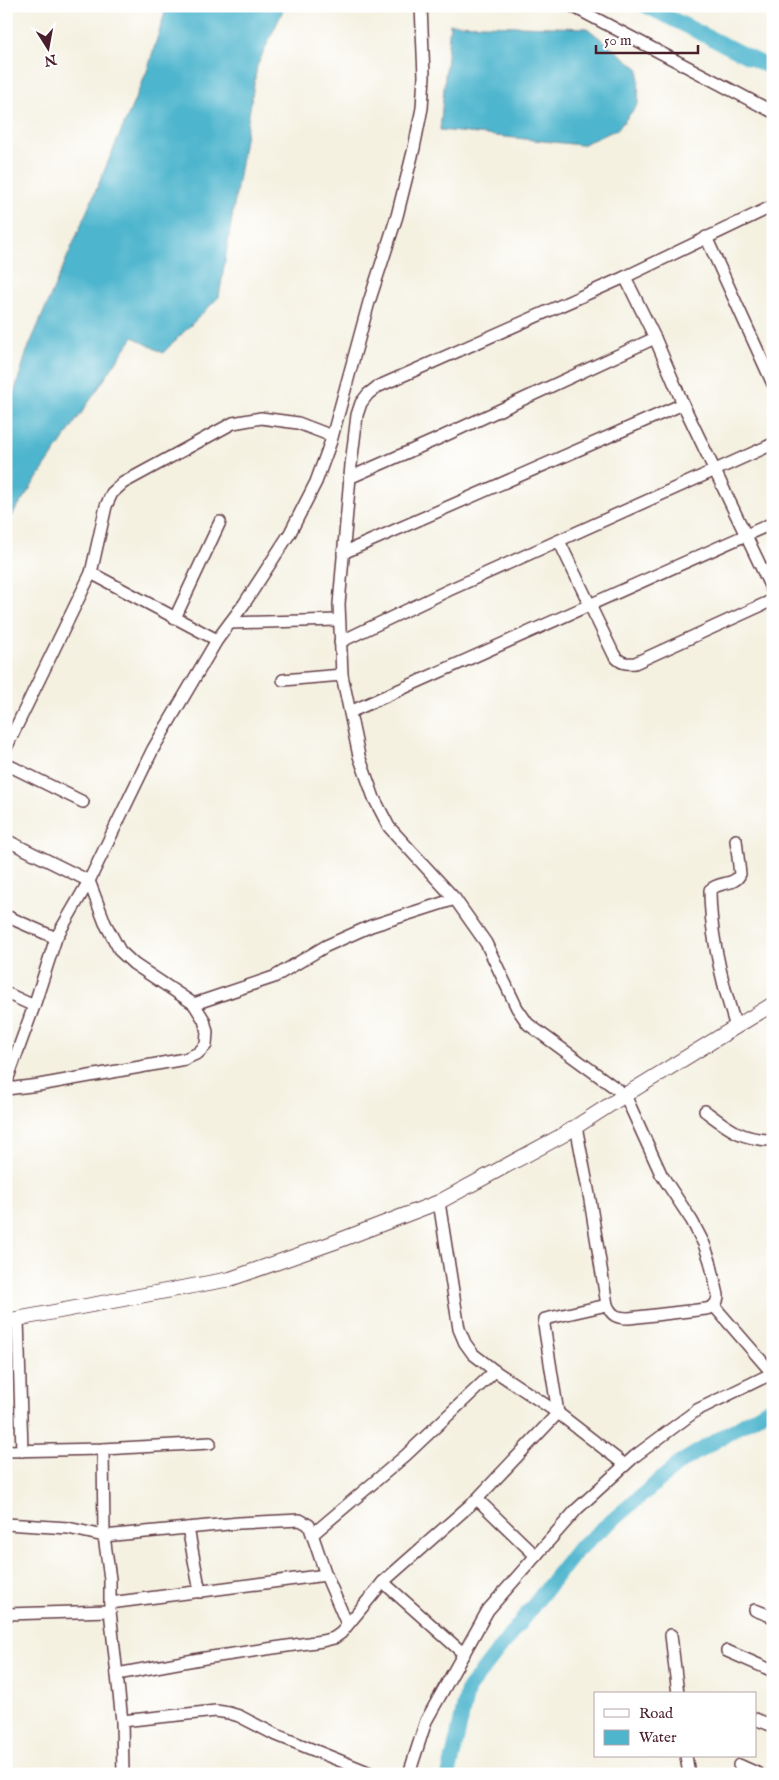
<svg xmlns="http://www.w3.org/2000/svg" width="779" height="1780" viewBox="0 0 779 1780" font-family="'IM FELL English',serif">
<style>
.water{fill:#4eb5cd;stroke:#4c6a7c}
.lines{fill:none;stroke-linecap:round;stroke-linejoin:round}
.canal{stroke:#4eb5cd;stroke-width:15}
.minor-casing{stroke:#643e46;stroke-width:14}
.tertiary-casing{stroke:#643e46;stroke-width:16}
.minor{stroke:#fff;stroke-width:11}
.tertiary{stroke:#fff;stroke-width:14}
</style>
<rect width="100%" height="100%" fill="#fff"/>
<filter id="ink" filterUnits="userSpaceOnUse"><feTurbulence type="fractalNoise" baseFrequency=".02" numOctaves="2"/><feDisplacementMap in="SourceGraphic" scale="10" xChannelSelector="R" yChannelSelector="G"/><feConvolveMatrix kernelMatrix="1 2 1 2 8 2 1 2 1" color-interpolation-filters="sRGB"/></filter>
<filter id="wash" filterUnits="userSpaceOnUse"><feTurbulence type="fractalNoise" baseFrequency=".0096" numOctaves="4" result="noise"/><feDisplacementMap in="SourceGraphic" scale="20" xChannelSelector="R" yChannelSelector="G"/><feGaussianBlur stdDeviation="1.12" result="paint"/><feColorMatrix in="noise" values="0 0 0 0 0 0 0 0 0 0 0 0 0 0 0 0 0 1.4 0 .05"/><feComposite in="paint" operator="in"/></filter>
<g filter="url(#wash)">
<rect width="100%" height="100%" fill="#f4f1e1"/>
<g class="water">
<polygon points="167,6 285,6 257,66 219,297 163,353 133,337 6,524 6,419 27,351 147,71"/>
<polygon points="450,24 587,28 639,69 638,104 618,129 581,145 440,130"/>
<polygon points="6,1697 14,1706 13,1743 6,1755"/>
</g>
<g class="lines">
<g class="canal">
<polyline points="646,6 773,69"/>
<polyline points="449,1774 468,1689 576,1551 681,1462 773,1406"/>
</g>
</g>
</g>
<g filter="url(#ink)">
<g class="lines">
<defs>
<g id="minor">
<polyline points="572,6 773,112"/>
<polyline points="706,237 773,384"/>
<polyline points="625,277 655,338 683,404 773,592"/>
<polyline points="349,478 433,441 655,338"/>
<path d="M559,541L614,655C620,663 625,664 635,663L773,600"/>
<polyline points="343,553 683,404"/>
<polyline points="91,573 217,640"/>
<polyline points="175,618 220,522"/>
<polyline points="230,623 338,620"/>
<polyline points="340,642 449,590 773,444"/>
<polyline points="283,680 342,675"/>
<polyline points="350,712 773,523"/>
<polyline points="6,748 91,573 106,506 112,493 123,483 233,423 261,418 298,423 332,436"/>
<polyline points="6,764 83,802"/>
<polyline points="6,840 89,881 105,923 120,951 134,964 194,1004 204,1020 207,1032 206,1045 198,1053 185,1059 39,1085 6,1089"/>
<polyline points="6,916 56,938"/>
<polyline points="6,993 34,1006"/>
<polyline points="194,1004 274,977 326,946 371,926 455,899"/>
<path d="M736,1027C722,983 710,936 710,890C719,881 735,886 740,874L736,840"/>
<polyline points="6,1083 34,1006 56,938 89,881 153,749 217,640 244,604 290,533 316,482 331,441 369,302 397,216 414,148 422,108 424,76 421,6"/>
<path d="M705,1111C729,1129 742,1140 773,1140"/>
<path d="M576,1126L590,1200L607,1305C612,1316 617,1318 629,1318L706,1309C714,1308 718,1303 718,1295L710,1261L704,1244L692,1221L661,1174L625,1095L528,1024L517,1008L486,943L455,899L389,827L374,798L359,756L342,675L339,604L351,465L357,415L361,403L368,394L377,387L625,277L773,206"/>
<polyline points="439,1202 459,1329 465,1343 473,1354 495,1371 558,1413 625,1465"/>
<polyline points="714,1306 772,1373"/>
<polyline points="18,1319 22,1451"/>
<polyline points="103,1449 104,1536 110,1579 110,1611 122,1721 123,1774"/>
<polyline points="6,1451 103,1449 210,1443"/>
<polyline points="477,1499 536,1556"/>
<polyline points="6,1524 68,1528 104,1536 239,1523 300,1520 309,1525 326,1575 347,1624"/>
<polyline points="188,1528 200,1592"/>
<polyline points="313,1534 405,1456 495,1371"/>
<polyline points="383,1582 464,1654"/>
<polyline points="110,1603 326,1575"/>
<polyline points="755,1610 773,1617"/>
<polyline points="6,1614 110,1611"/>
<polyline points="671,1635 678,1694"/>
<polyline points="727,1651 773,1671"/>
<polyline points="117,1674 205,1658 322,1641 334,1638 341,1633 383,1582 477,1499 558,1413 544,1325 545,1319 607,1305"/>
<polyline points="755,1719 773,1726"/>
<polyline points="122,1721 216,1711 229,1713 239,1716 274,1734 373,1774"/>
<polyline points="686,1756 689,1774"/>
<polyline points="739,1765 759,1774"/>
<polyline points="409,1774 426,1721 488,1610 577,1509 635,1456 697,1410 773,1373"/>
</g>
<polyline id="tertiary" points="6,1321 230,1279 335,1242 439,1202 563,1135 625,1095 773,1004"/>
</defs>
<use href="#minor" class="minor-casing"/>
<use href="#tertiary" class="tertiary-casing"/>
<use href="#minor" class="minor"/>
<use href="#tertiary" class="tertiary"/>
</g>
</g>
<rect width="779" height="1780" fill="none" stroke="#fff" stroke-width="25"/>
<rect x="594" y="1692" width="162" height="65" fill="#ffffff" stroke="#b7a5aa"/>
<rect x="604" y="1709" width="25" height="8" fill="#ffffff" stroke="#b7a5aa"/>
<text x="639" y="1718" font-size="15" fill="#4a1f2b">Road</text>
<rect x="604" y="1730" width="25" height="15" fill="#4eb5cd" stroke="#b7a5aa"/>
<text x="639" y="1742" font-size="15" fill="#4a1f2b">Water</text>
<g transform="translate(48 48) rotate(169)" stroke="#ffffff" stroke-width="4" paint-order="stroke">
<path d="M0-4L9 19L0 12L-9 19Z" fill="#4a1f2b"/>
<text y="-8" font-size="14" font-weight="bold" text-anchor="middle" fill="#4a1f2b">N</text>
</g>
<path d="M596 45v8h102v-8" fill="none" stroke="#4a1f2b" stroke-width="2.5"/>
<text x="604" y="45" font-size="15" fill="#4a1f2b" stroke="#ffffff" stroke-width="4" paint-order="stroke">50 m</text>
</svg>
